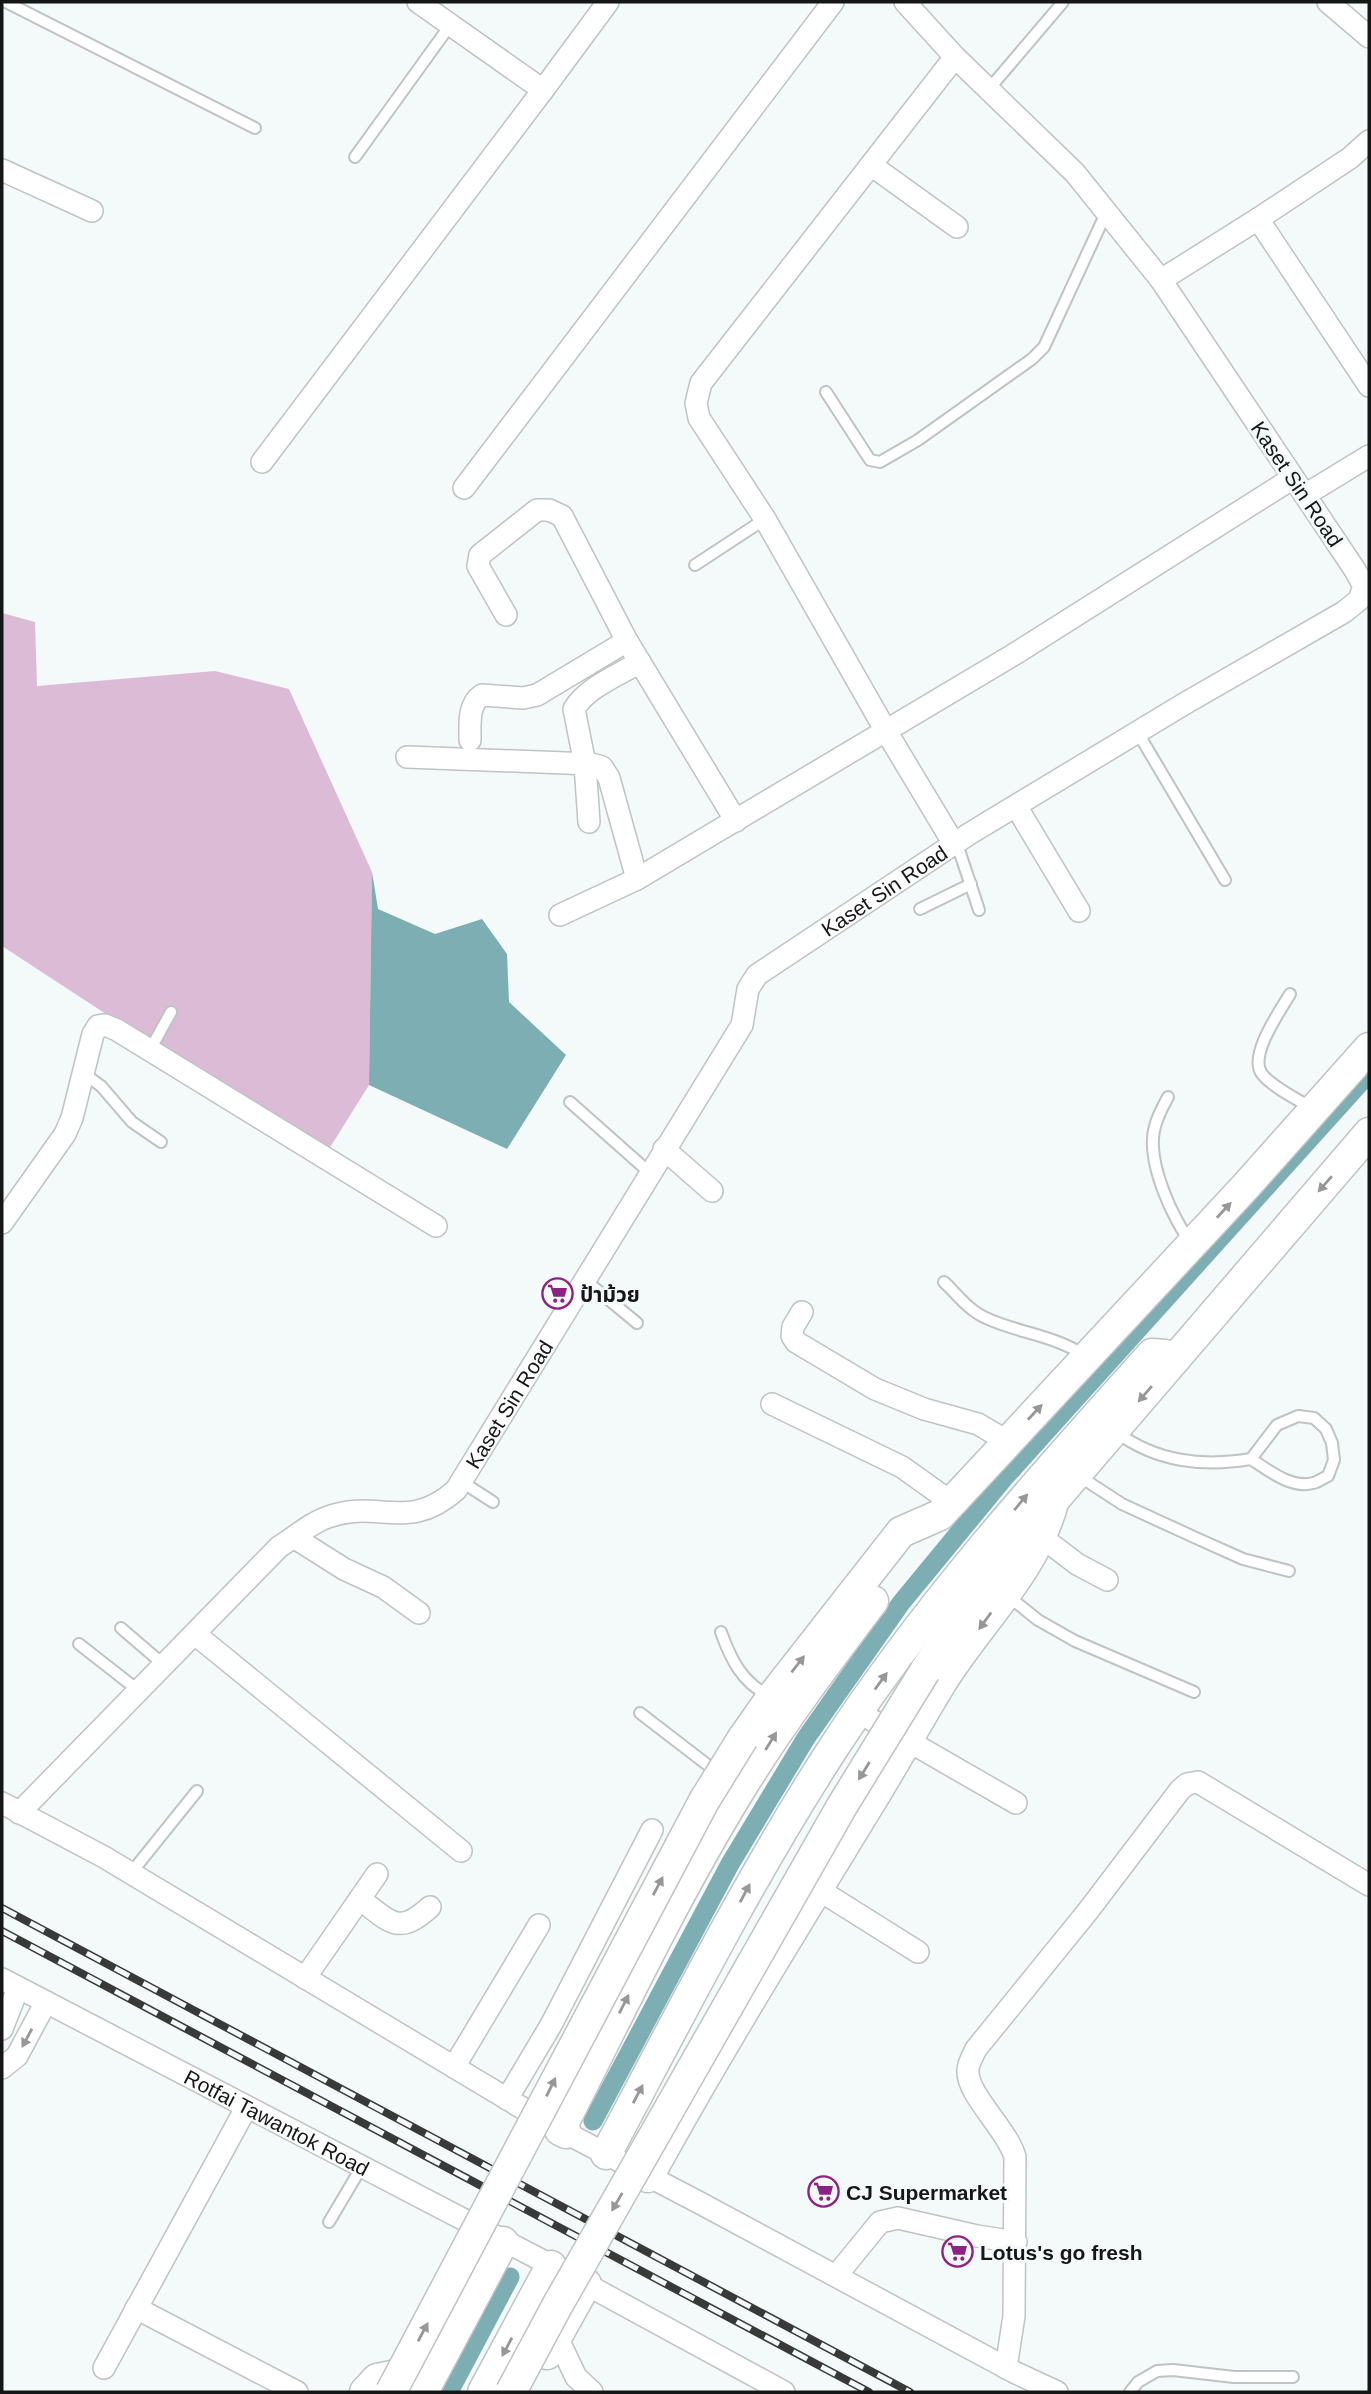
<svg xmlns="http://www.w3.org/2000/svg" width="1371" height="2394" viewBox="0 0 1371 2394" font-family="Helvetica,'Noto Sans Thai',sans-serif">
<style>
.forest{fill:#dcbbd7}
.water{fill:#7caeb3}
.lines{fill:none;stroke-linecap:round;stroke-linejoin:round}
.canal{stroke:#7caeb3;stroke-width:19}
.lane-casing{stroke:#bec3c3;stroke-width:14}
.street-casing{stroke:#bec3c3;stroke-width:24}
.secondary-casing{stroke:#bec3c3;stroke-width:33}
.lane{stroke:#fff;stroke-width:10}
.street{stroke:#fff;stroke-width:21}
.secondary{stroke:#fff;stroke-width:30}
.rail-casing{stroke:#383a3a;stroke-width:8}
.rail{stroke:#f4f9fa;stroke-width:5;stroke-dasharray:16;stroke-linecap:butt}
.secondary-bridge-casing{stroke:#bec3c3;stroke-width:33;stroke-linecap:butt}
.secondary-bridge{stroke:#fff;stroke-width:30}
.oneway{fill:#969797}
.labels{text-anchor:middle;dominant-baseline:central;stroke-width:6;stroke-linejoin:round;paint-order:stroke}
.street-label{font-size:21px;fill:#151717;stroke:#f4f9fa}
.poi-label{font-size:21px;font-weight:bold;fill:#151717;stroke:#f4f9fa;text-anchor:start}
</style>
<rect width="100%" height="100%" fill="#f4f9fa"/>
<polygon class="forest" points="2,613 35,622 37,686 215,671 289,689 372,872 369,1085 329,1149 109,1016 2,946"/>
<polygon class="water" points="372,872 378,909 435,934 482,919 507,954 509,1002 566,1055 507,1149 369,1085"/>
<g class="lines">
<g class="canal">
<polyline points="593,2121 730,1864 806,1738 901,1603 1004,1478 1369,1073"/>
<polyline points="449,2392 510,2277"/>
</g>
<defs>
<g id="lane">
<polyline points="6,2 255,128"/>
<polyline points="989,89 1063,2"/>
<polyline points="355,157 451,24"/>
<polyline points="826,392 870,460 880,462 918,440 1032,359 1044,347 1106,213"/>
<polyline points="695,565 765,519"/>
<polyline points="1138,733 1225,880"/>
<polyline points="954,844 960,853 979,910"/>
<polyline points="920,909 971,884"/>
<path d="M1290,994C1280,1011 1248,1056 1262,1074C1271,1086 1298,1100 1312,1108"/>
<polyline points="150,1050 171,1012"/>
<polyline points="83,1073 101,1086 132,1122 161,1142"/>
<path d="M1168,1097C1161,1110 1154,1123 1153,1138C1151,1170 1172,1216 1190,1242"/>
<polyline points="570,1102 650,1173"/>
<polyline points="585,1280 637,1323"/>
<path d="M944,1282C957,1294 969,1311 986,1318C1018,1333 1053,1335 1084,1355"/>
<path d="M1116,1432C1157,1462 1202,1467 1251,1459C1268,1470 1291,1489 1313,1483C1318,1482 1323,1478 1328,1476L1334,1460L1332,1443L1326,1429L1314,1418L1298,1416L1277,1425L1251,1459"/>
<polyline points="1079,1476 1122,1504 1196,1538 1243,1559 1289,1571"/>
<polyline points="462,1482 493,1502"/>
<polyline points="1008,1596 1038,1620 1075,1641 1194,1692"/>
<polyline points="121,1628 164,1665"/>
<path d="M721,1632C731,1660 742,1682 769,1696"/>
<polyline points="79,1644 139,1691"/>
<polyline points="640,1713 718,1773"/>
<polyline points="131,1873 197,1791"/>
<polyline points="329,2222 361,2168"/>
<polyline points="1130,2392 1138,2382 1157,2371 1173,2370 1234,2377 1293,2377"/>
</g>
<g id="street">
<polyline points="1328,2 1369,37"/>
<polyline points="543,90 608,2"/>
<polyline points="871,165 957,227"/>
<polyline points="2,170 92,211"/>
<polyline points="1258,219 1369,386"/>
<polyline points="1161,280 1258,219 1350,158 1369,141"/>
<polyline points="262,462 543,90 418,2"/>
<polyline points="464,488 833,2"/>
<polyline points="1305,495 1369,456"/>
<polyline points="506,615 478,566 480,555 537,510 549,510 562,516 627,641 736,821"/>
<path d="M470,740C470,724 468,704 482,695L523,698L537,695L627,641"/>
<polyline points="407,757 591,764 602,767 609,778 637,879 1013,655 1293,478"/>
<polyline points="1016,806 1079,911"/>
<path d="M589,822L585,764L574,709C587,687 619,675 640,662"/>
<polyline points="954,844 886,731 765,519 699,418 696,403 701,383 955,57"/>
<polyline points="560,915 637,879"/>
<polyline points="664,1149 712,1191"/>
<polyline points="2,1223 65,1134 72,1118 93,1034 98,1026 105,1025 117,1030 436,1226"/>
<polyline points="802,1312 793,1327 792,1336 796,1342 875,1389 924,1409 978,1424 1007,1441"/>
<polyline points="772,1404 902,1467 951,1502"/>
<polyline points="1031,1529 1077,1564 1107,1580"/>
<polyline points="295,1538 344,1569 383,1587 419,1613"/>
<polyline points="195,1634 461,1851"/>
<polyline points="858,1712 1016,1803"/>
<polyline points="2,1803 104,1857 549,2124"/>
<path id="s1" d="M19,1813L279,1547C295,1537 313,1521 331,1516C379,1500 409,1532 456,1490L742,1025L748,989L757,975L969,834L1184,704L1344,612L1359,600L1364,586L1355,570L1161,280L1075,173L955,57L905,2"/>
<polyline points="816,1888 918,1952"/>
<path d="M360,1899C390,1922 398,1936 430,1907"/>
<polyline points="305,1978 377,1874"/>
<path id="s2" d="M2,1979L545,2262L784,2392"/>
<polyline points="2,2029 18,1988"/>
<polyline points="454,2067 539,1925"/>
<polyline points="2,2068 17,2056 46,2002"/>
<polyline points="507,2099 551,2025 652,1830"/>
<polyline points="566,2133 700,2203 1014,2372 1057,2392"/>
<polyline points="836,2276 880,2222 898,2218 977,2236 1016,2242"/>
<polyline points="136,2308 297,2392"/>
<polyline points="557,2337 576,2377 592,2392"/>
<polyline points="104,2368 246,2108"/>
<path d="M1006,2368L1014,2316L1015,2157C1008,2130 966,2094 968,2070C968,2064 973,2055 976,2049L1088,1911L1180,1790L1187,1784L1198,1782L1369,1885"/>
</g>
<g id="secondary">
<polyline points="925,1671 963,1613 1006,1556 1369,1133"/>
<polyline points="743,1738 771,1698 901,1532 940,1515 1247,1185 1369,1048"/>
<path d="M566,2133L560,2130L564,2122C621,2010 675,1895 741,1788C781,1723 827,1662 873,1601"/>
<path d="M606,2154C678,2019 747,1882 830,1753C923,1609 1038,1481 1152,1354L1165,1355L1175,1359"/>
<path d="M648,2177C716,2053 791,1932 865,1811C891,1769 915,1726 941,1683C978,1623 1037,1569 1054,1499"/>
<polyline points="547,2354 586,2284"/>
<polyline points="365,2392 377,2379 422,2370"/>
<polyline points="423,2392 503,2242"/>
<polyline points="483,2392 551,2266"/>
</g>
</defs>
<use href="#lane" class="lane-casing"/>
<use href="#street" class="street-casing"/>
<use href="#secondary" class="secondary-casing"/>
<use href="#lane" class="lane"/>
<use href="#street" class="street"/>
<use href="#secondary" class="secondary"/>
<defs>
<g id="rail">
<polyline points="2,1908 910,2392"/>
<polyline points="2,1931 869,2392"/>
</g>
</defs>
<use href="#rail" class="rail-casing"/>
<use href="#rail" class="rail"/>
<defs>
<g id="secondary-bridge">
<polyline points="391,2392 704,1801 743,1738"/>
<polyline points="511,2392 557,2306 842,1806 925,1671"/>
</g>
</defs>
<use href="#secondary-bridge" class="secondary-bridge-casing"/>
<use href="#secondary-bridge" class="secondary-bridge"/>
</g>
<defs><path id="oneway-solid" d="M-6-.8H1V-3.2L6.5 0L1 3.2V.8H-6Z" transform="scale(1.75)"/></defs>
<g class="oneway">
<use href="#oneway-solid" transform="translate(1325 1184) rotate(131)"/>
<use href="#oneway-solid" transform="translate(1224 1210) rotate(-47)"/>
<use href="#oneway-solid" transform="translate(1145 1394) rotate(131)"/>
<use href="#oneway-solid" transform="translate(1035 1412) rotate(-47)"/>
<use href="#oneway-solid" transform="translate(1021 1502) rotate(-50)"/>
<use href="#oneway-solid" transform="translate(985 1621) rotate(126)"/>
<use href="#oneway-solid" transform="translate(798 1664) rotate(-52)"/>
<use href="#oneway-solid" transform="translate(881 1681) rotate(-54)"/>
<use href="#oneway-solid" transform="translate(771 1741) rotate(-58)"/>
<use href="#oneway-solid" transform="translate(864 1771) rotate(122)"/>
<use href="#oneway-solid" transform="translate(658 1886) rotate(-62)"/>
<use href="#oneway-solid" transform="translate(745 1893) rotate(-62)"/>
<use href="#oneway-solid" transform="translate(624 2004) rotate(-63)"/>
<use href="#oneway-solid" transform="translate(27 2038) rotate(118)"/>
<use href="#oneway-solid" transform="translate(551 2087) rotate(-64)"/>
<use href="#oneway-solid" transform="translate(638 2094) rotate(-62)"/>
<use href="#oneway-solid" transform="translate(617 2202) rotate(120)"/>
<use href="#oneway-solid" transform="translate(423 2332) rotate(-62)"/>
<use href="#oneway-solid" transform="translate(507 2347) rotate(118)"/>
</g>
<defs>
<symbol id="supermarket-ring" viewBox="-11 -11 22 22"><circle r="9.5" fill="#f4f9fa" stroke="#8d2184" stroke-width="1.5"/><path d="M-6-5.5h2.5l.6 2H6L4.5 2H-2.5L-4.4-4H-6ZM-1.5 3.2a1.3 1.3 0 1 0 .1 0ZM3 3.2a1.3 1.3 0 1 0 .1 0Z" fill="#8d2184"/></symbol>
</defs>
<g fill-rule="evenodd">
<use href="#supermarket-ring" x="540" y="1276" width="35" height="35"/>
<use href="#supermarket-ring" x="806" y="2174" width="35" height="35"/>
<use href="#supermarket-ring" x="940" y="2234" width="35" height="35"/>
</g>
<g class="labels">
<g class="street-label">
<text transform="translate(1297 484) rotate(56)">Kaset Sin Road</text>
<text stroke="none"><textPath href="#s1" startOffset="1316">Kaset Sin Road</textPath></text>
<text stroke="none"><textPath href="#s1" startOffset="665">Kaset Sin Road</textPath></text>
<text stroke="none"><textPath href="#s2" startOffset="310">Rotfai Tawantok Road</textPath></text>
</g>
<g class="poi-label">
<text x="580" y="1294">ป้าม้วย</text>
<text x="846" y="2192">CJ Supermarket</text>
<text x="980" y="2252">Lotus's go fresh</text>
</g>
</g>
<rect width="1371" height="2394" fill="none" stroke="#151717" stroke-width="7"/>
</svg>
